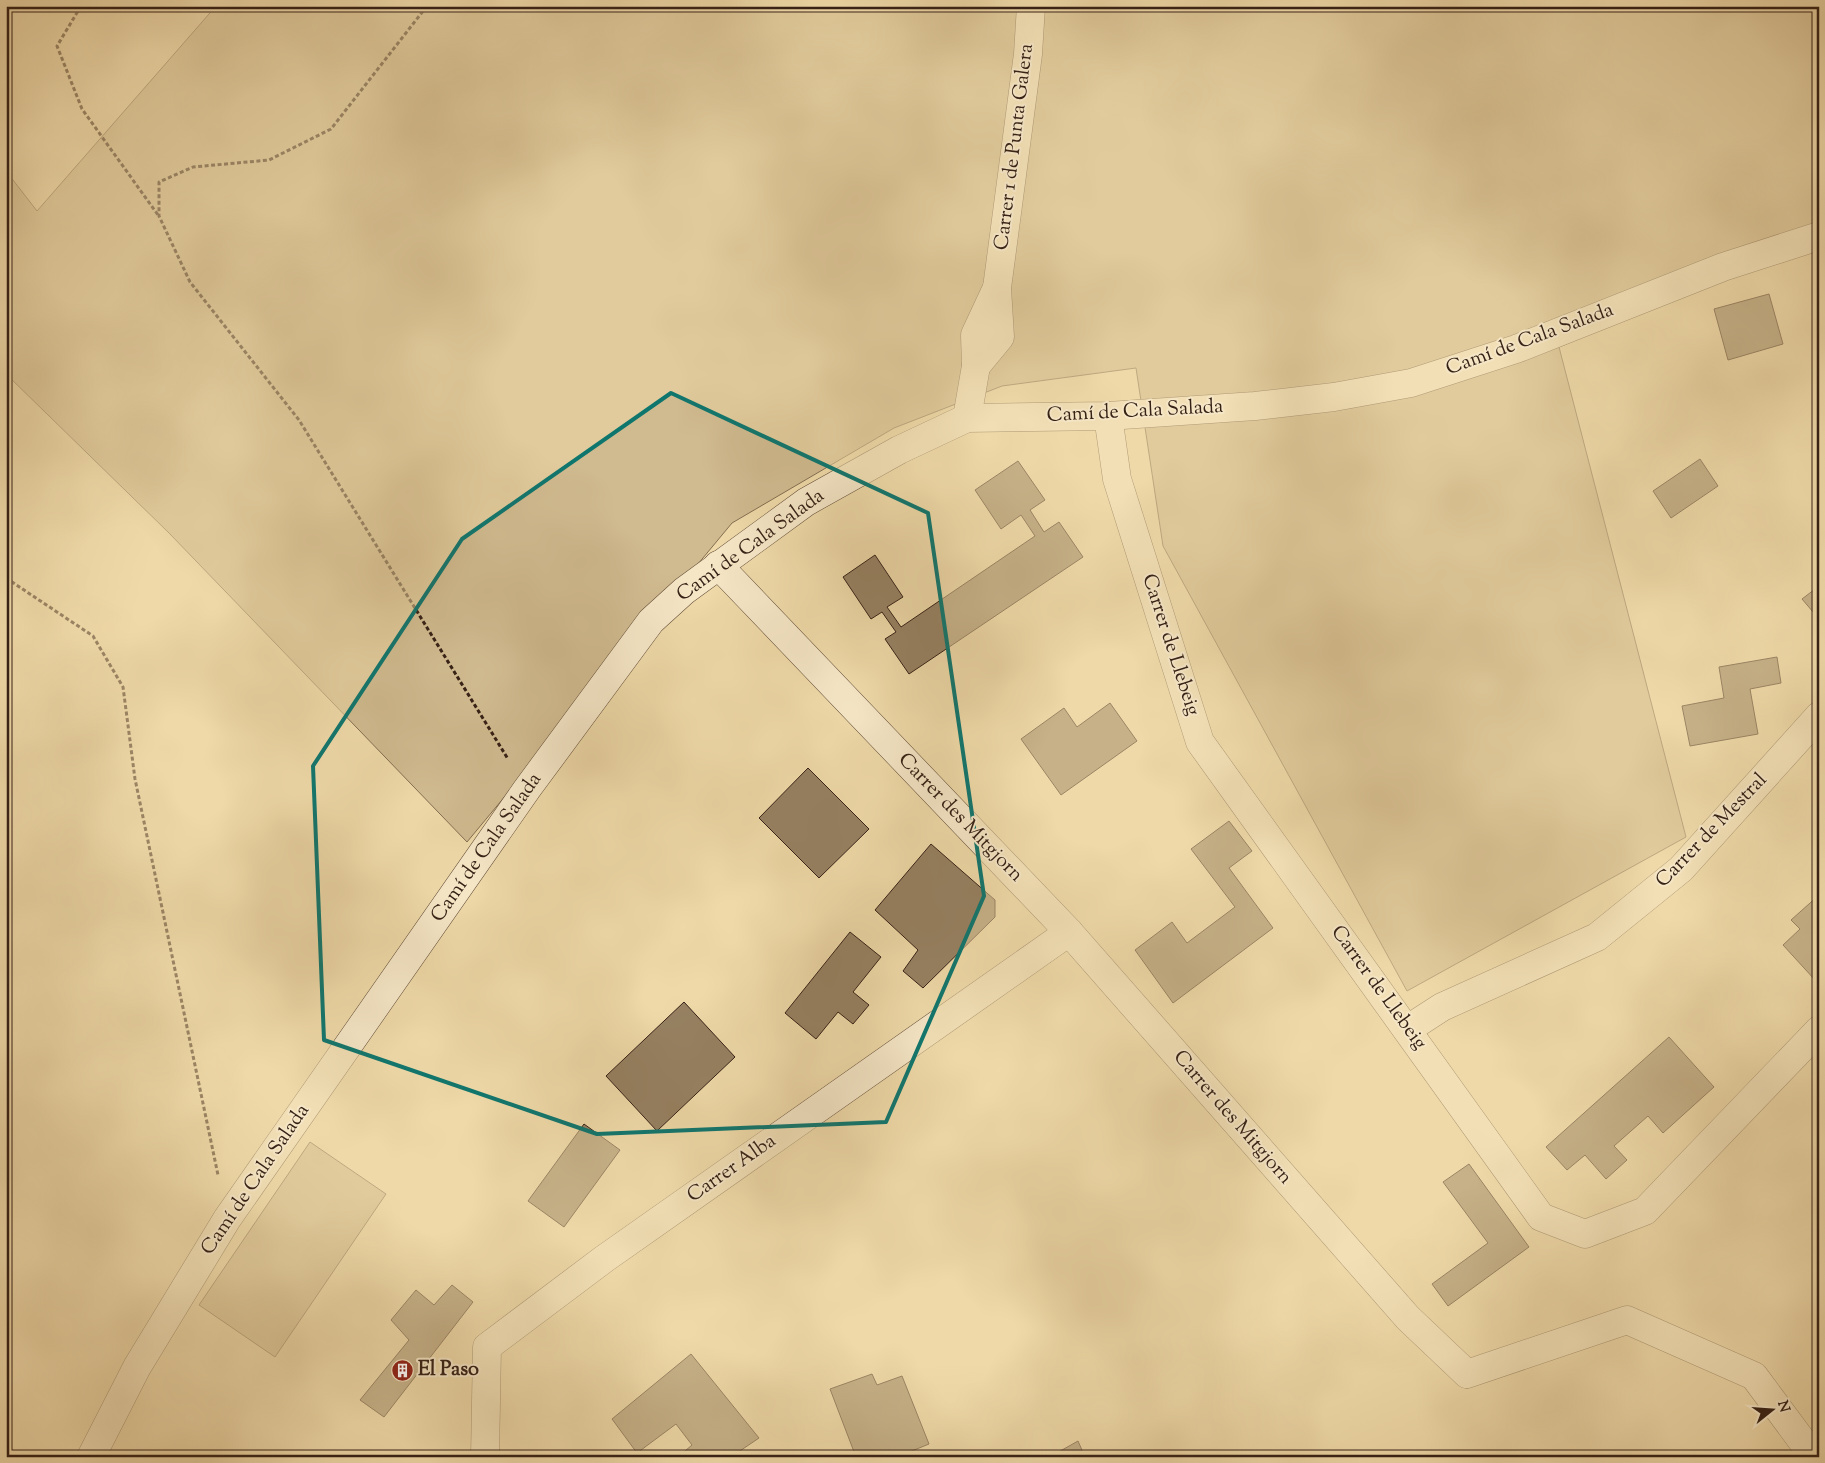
<svg xmlns="http://www.w3.org/2000/svg" width="1825" height="1463" viewBox="0 0 1825 1463" font-family="'Sorts Mill Goudy',serif">
<style>
.green{fill:#d0ba8f;stroke:#836e52}
.building{fill:#968162;stroke:#362116}
.lines{fill:none;stroke-linecap:round;stroke-linejoin:round}
.minor-casing{stroke:#644f3a;stroke-width:29}
.path{stroke:#362116;stroke-width:3;stroke-dasharray:4 2.5;stroke-linecap:butt}
.minor{stroke:#f5e6c6;stroke-width:28}
.marked{fill:none;stroke:#0f766e;stroke-width:4;stroke-linejoin:round}
.labels{text-anchor:middle;dominant-baseline:central;stroke-width:4;stroke-linejoin:round;paint-order:stroke}
.street-label{font-size:20px;fill:#362116;stroke:#f5e6c6}
.poi-label{font-size:20px;font-weight:bold;fill:#362116;stroke:#f5e6c6;text-anchor:start}
</style>
<rect width="100%" height="100%" fill="#efd9a8"/>
<filter id="stains"><feTurbulence type="fractalNoise" baseFrequency=".004" numOctaves="4"/><feColorMatrix values="0 0 0 0 .2 0 0 0 0 .09 0 0 0 0 .02 0 0 0 .5 -.17"/></filter>
<radialGradient id="worn" r=".72"><stop offset=".6" stop-color="#630" stop-opacity="0"/><stop offset="1" stop-color="#630" stop-opacity=".3"/></radialGradient>
<g class="green">
<polygon points="216,6 1819,6 1819,238 1559,347 1686,837 1407,991 1163,546 1136,368 1002,386 894,428 732,523 467,842 169,533 6,374 6,171 37,211"/>
<polygon points="310,1142 386,1194 275,1357 199,1305"/>
</g>
<g class="building">
<polygon points="1769,294 1783,344 1728,360 1714,309"/>
<polygon points="1700,459 1718,486 1671,518 1653,491"/>
<polygon points="1018,461 1045,500 1030,510 1044,532 1059,522 1083,557 909,674 885,639 896,632 882,612 871,619 843,577 875,555 903,597 887,607 901,627 1035,536 1021,515 1001,529 975,490"/>
<polygon points="1819,586 1819,619 1802,599"/>
<polygon points="1777,657 1781,683 1750,689 1758,734 1690,746 1682,706 1724,698 1719,667"/>
<polygon points="1110,703 1137,741 1061,795 1021,739 1064,708 1077,727"/>
<polygon points="808,768 869,829 819,878 759,818"/>
<polygon points="1229,821 1252,851 1229,868 1273,928 1173,1003 1135,950 1172,922 1187,943 1235,907 1191,849"/>
<polygon points="931,844 995,900 995,917 923,988 903,971 918,950 875,910"/>
<polygon points="1819,895 1819,976 1815,980 1783,945 1800,929 1791,920"/>
<polygon points="850,932 881,957 853,992 869,1005 853,1024 838,1012 816,1039 785,1013"/>
<polygon points="684,1002 735,1057 657,1131 606,1076"/>
<polygon points="1669,1037 1714,1087 1663,1133 1648,1116 1614,1146 1627,1160 1606,1179 1585,1155 1567,1170 1546,1147"/>
<polygon points="584,1124 620,1150 564,1227 528,1201"/>
<polygon points="1469,1164 1529,1247 1448,1306 1432,1284 1488,1243 1443,1182"/>
<polygon points="452,1285 473,1302 384,1417 360,1400 409,1340 391,1320 416,1290 434,1305"/>
<polygon points="691,1354 759,1438 731,1457 678,1457 692,1445 676,1424 637,1453 612,1419"/>
<polygon points="872,1374 877,1385 902,1376 929,1444 897,1457 856,1457 830,1389"/>
<polygon points="1078,1441 1085,1457 1056,1457 1055,1454"/>
</g>
<g class="lines">
<defs>
<g id="minor">
<polyline points="976,366 1000,337 997,288 1028,54 1031,6"/>
<polyline points="1108,416 1117,479 1200,742 1541,1217 1585,1234 1645,1211 1819,1030"/>
<polyline points="967,418 976,366 975,335 996,290"/>
<polyline points="718,565 1069,932 1408,1318 1467,1374 1627,1320 1754,1376 1814,1457"/>
<polyline points="1408,1029 1442,1007 1597,937 1681,869 1819,716"/>
<polyline points="91,1457 137,1367 227,1219 527,789 651,621 684,591 806,502 899,450 967,418 1108,416 1255,406 1334,397 1411,383 1516,349 1723,267 1819,236"/>
<polyline points="485,1457 487,1347 604,1259 1069,932"/>
</g>
</defs>
<use href="#minor" class="minor-casing"/>
<g class="path">
<polyline points="81,6 57,46 82,109 158,215"/>
<polyline points="427,6 331,129 269,160 193,167 159,182 159,216 190,282 299,420 508,759"/>
<polyline points="6,578 93,636 123,687 135,779 218,1175"/>
</g>
<use href="#minor" class="minor"/>
</g>
<path d="M0 0H1825V1463H0ZM671,393L928,513L984,896L886,1122L597,1134L324,1040L313,766L462,539Z" fill="#efd9a8" fill-opacity=".55" fill-rule="evenodd"/>
<path class="marked" d="M671,393L928,513L984,896L886,1122L597,1134L324,1040L313,766L462,539Z"/>
<defs>
<symbol id="building-disc" viewBox="-11 -11 22 22"><circle r="9.5" fill="#8f2418" stroke="#f5e6c6"/><path d="M-4-6H4V6H1V3H-1V6H-4ZM-2.5-4.3h1.7v1.8h-1.7ZM.8-4.3h1.7v1.8H.8ZM-2.5-1h1.7V.8h-1.7ZM.8-1h1.7V.8H.8Z" fill="#fff"/></symbol>
</defs>
<g fill-rule="evenodd">
<use href="#building-disc" x="390" y="1358" width="25" height="25"/>
</g>
<g class="labels">
<g class="street-label">
<text transform="translate(1015 147) rotate(-83)">Carrer 1 de Punta Galera</text>
<text transform="translate(1530 340) rotate(-20)">Camí de Cala Salada</text>
<text transform="translate(1135 412) rotate(-3)">Camí de Cala Salada</text>
<text transform="translate(751 546) rotate(-36)">Camí de Cala Salada</text>
<text transform="translate(1170 645) rotate(72)">Carrer de Llebeig</text>
<text transform="translate(960 818) rotate(46)">Carrer des Mitgjorn</text>
<text transform="translate(1712 831) rotate(-46)">Carrer de Mestral</text>
<text transform="translate(487 848) rotate(-55)">Camí de Cala Salada</text>
<text transform="translate(1378 988) rotate(54)">Carrer de Llebeig</text>
<text transform="translate(1232 1118) rotate(49)">Carrer des Mitgjorn</text>
<text transform="translate(732 1169) rotate(-35)">Carrer Alba</text>
<text transform="translate(256 1180) rotate(-56)">Camí de Cala Salada</text>
</g>
<g class="poi-label">
<text x="418" y="1370">El Paso</text>
</g>
</g>
<rect width="1825" height="1463" fill="none" stroke="#efd9a8" stroke-width="25"/>
<rect x="8" y="8" width="1810" height="1448" fill="none" stroke="#362116" stroke-width="2.5"/>
<rect x="12" y="12" width="1800" height="1438" fill="none" stroke="#362116"/>
<g transform="translate(1772 1410) rotate(73)" stroke="#f5e6c6" stroke-width="4" paint-order="stroke">
<path d="M0-4L9 19L0 12L-9 19Z" fill="#362116"/>
<text y="-8" font-size="14" font-weight="bold" text-anchor="middle" fill="#362116">N</text>
</g>
<rect width="100%" height="100%" filter="url(#stains)"/>
<rect width="100%" height="100%" fill="url(#worn)"/>
</svg>
